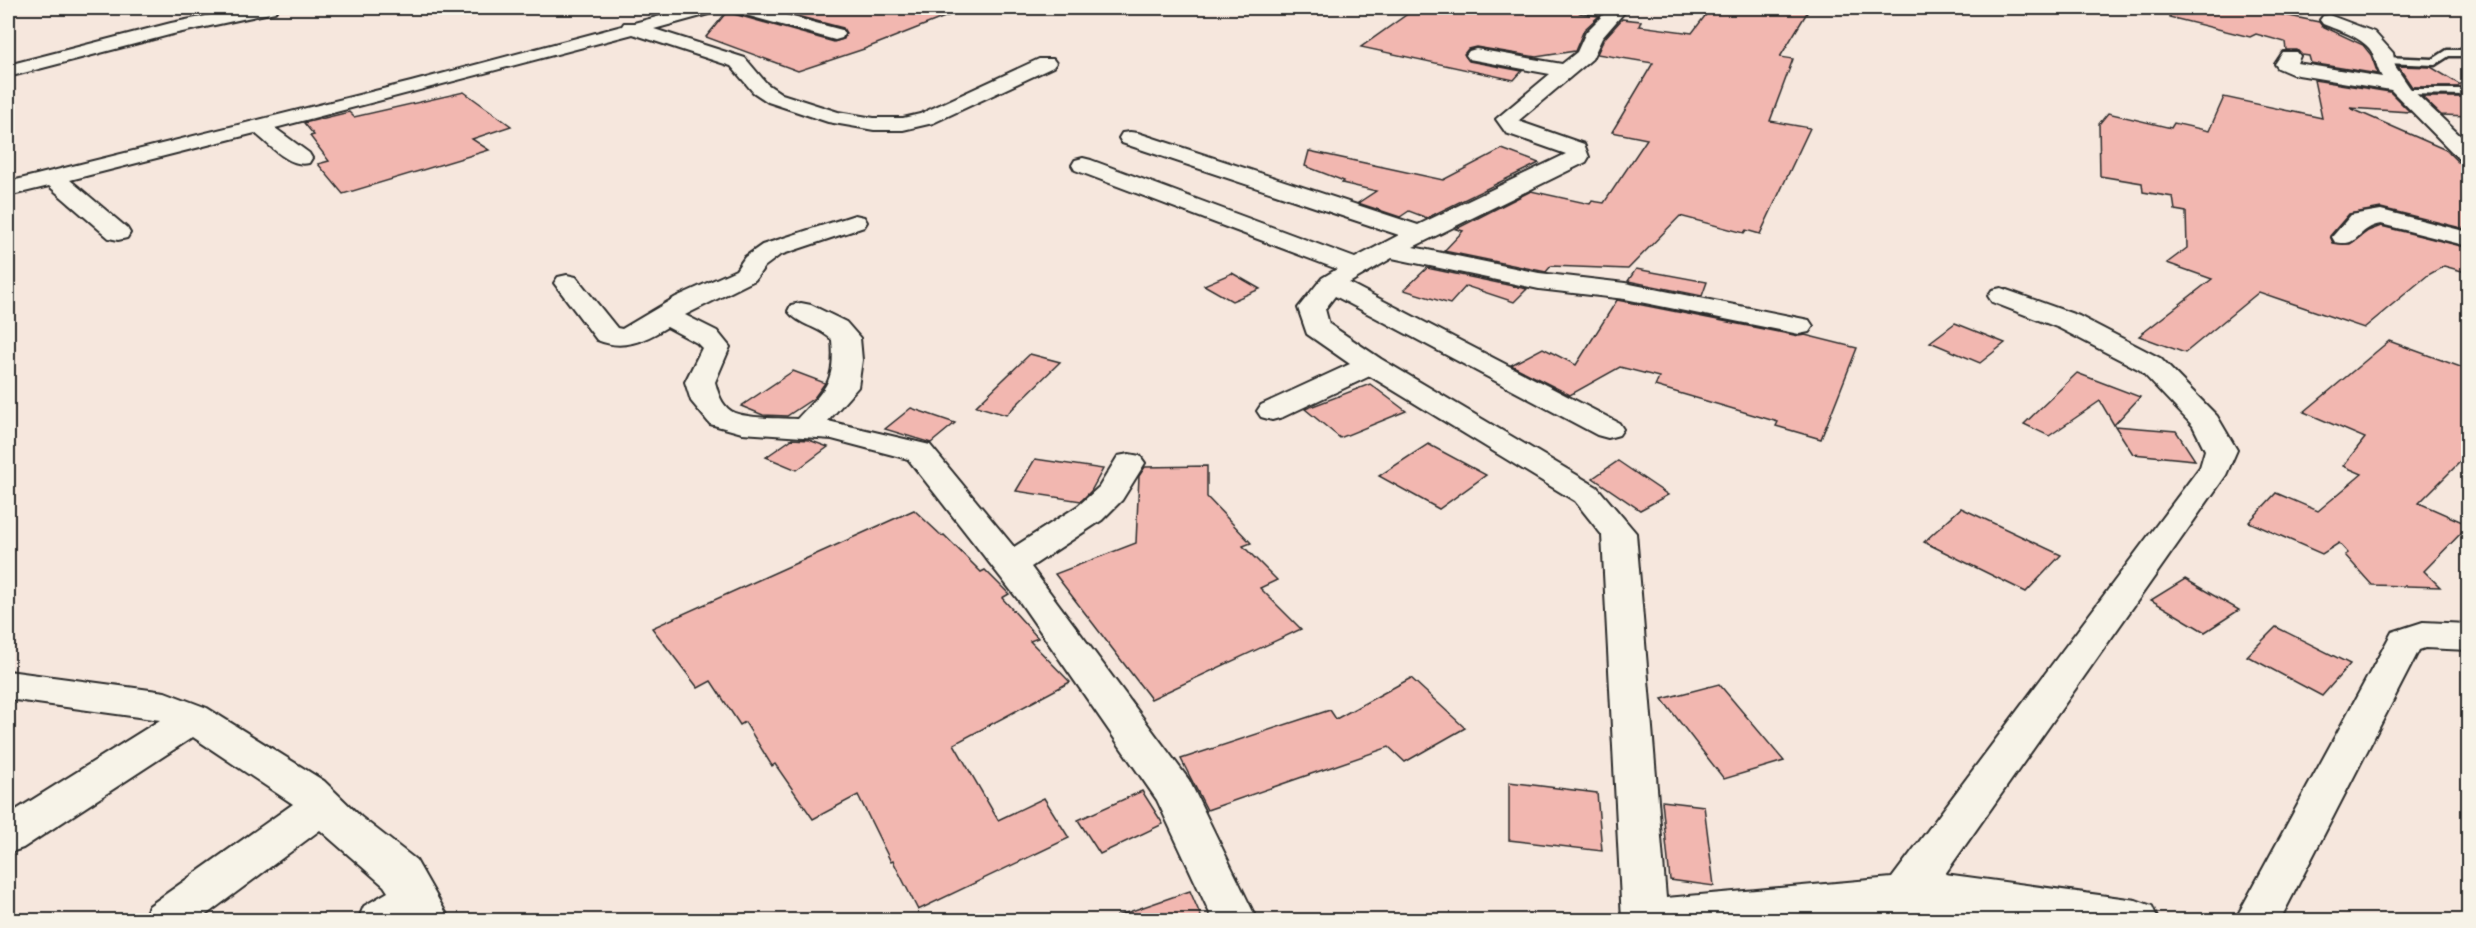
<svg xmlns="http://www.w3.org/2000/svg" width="2476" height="928" viewBox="0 0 2476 928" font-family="Mali,sans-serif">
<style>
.building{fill:#f2b7b0;stroke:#2b2b2b;stroke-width:1.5}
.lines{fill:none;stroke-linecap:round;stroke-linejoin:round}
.lane-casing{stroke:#2b2b2b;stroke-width:5}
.street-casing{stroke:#2b2b2b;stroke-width:4}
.lane{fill:#f7f3e8;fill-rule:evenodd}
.street{fill:#f7f3e8;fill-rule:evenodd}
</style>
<rect width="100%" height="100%" fill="#f6e7dd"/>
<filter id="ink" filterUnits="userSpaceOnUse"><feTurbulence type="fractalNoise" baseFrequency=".0167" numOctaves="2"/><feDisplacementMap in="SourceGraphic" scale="12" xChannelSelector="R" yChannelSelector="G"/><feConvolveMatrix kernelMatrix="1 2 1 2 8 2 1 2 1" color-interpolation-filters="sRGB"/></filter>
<g filter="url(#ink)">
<g class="building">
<polygon points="730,8 734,14 834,42 844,39 846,33 843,28 766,8 965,9 864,49 798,71 706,37"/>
<polygon points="1416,8 1587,8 1580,13 1599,16 1584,30 1575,51 1536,57 1476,47 1468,49 1464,54 1469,61 1522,71 1514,80 1361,47"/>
<polygon points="1711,8 1741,8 1763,11 1766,8 1785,8 1808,11 1780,57 1793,59 1770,121 1810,128 1760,234 1746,230 1744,233 1680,216 1628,269 1551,266 1546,272 1444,251 1463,231 1456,229 1531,191 1590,204 1592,201 1604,203 1647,139 1612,132 1653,63 1597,54 1604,39 1622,19 1641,21 1639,26 1692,33"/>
<polygon points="2170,8 2250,8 2319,22 2322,26 2363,45 2371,55 2378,74 2311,63 2309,56 2302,55 2297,50 2286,50 2285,42 2256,34 2250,37 2169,17"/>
<polygon points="2398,66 2431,67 2464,87 2412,87"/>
<polygon points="2314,80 2390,92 2410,112 2350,108 2446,150 2458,162 2469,164 2469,230 2381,208 2349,214 2330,236 2333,243 2350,244 2368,231 2381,226 2469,248 2469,273 2444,266 2428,275 2364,328 2259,292 2185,353 2139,336 2212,279 2167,263 2187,248 2186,212 2175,210 2173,197 2143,192 2142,183 2100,176 2099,124 2108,113 2171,128 2174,123 2209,131 2224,97 2322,118"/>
<polygon points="464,92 511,126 472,139 489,150 343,194 318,164 329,161 310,136 314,135 304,123 349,112 354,117"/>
<polygon points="2422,97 2469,97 2469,116 2441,115"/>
<polygon points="1502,149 1539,163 1427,218 1409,211 1400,217 1358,203 1376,191 1342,183 1344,181 1305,166 1309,151 1443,180"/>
<polygon points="1427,268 1527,289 1514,302 1466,286 1450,304 1404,290"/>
<polygon points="1636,269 1707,282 1702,296 1628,281"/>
<polygon points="1232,273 1260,289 1232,301 1204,285"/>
<polygon points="1617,300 1799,336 1805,335 1857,348 1821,439 1776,426 1778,422 1655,386 1659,377 1620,367 1570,395 1511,365 1543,348 1576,365"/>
<polygon points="1955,323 2005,343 1980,363 1930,342"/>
<polygon points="2389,341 2469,370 2469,453 2419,503 2469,525 2424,571 2440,587 2372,585 2345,555 2348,553 2339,543 2322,554 2249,522 2276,493 2318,511 2362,474 2343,466 2365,438 2304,412"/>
<polygon points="1030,354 1060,362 1006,415 976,406"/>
<polygon points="793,371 825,383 814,398 787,416 763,415 741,406"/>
<polygon points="2077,373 2140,397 2114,425 2100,401 2049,436 2024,424"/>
<polygon points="1370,384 1406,411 1340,438 1305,409"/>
<polygon points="911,408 955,423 931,443 885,429"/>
<polygon points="2115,426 2176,431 2195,460 2133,454"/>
<polygon points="792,439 809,440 828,447 797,470 766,457"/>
<polygon points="1428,444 1486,475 1439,509 1379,476"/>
<polygon points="1035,459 1103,469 1091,491 1081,501 1016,491"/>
<polygon points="1618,461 1668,495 1640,510 1593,478"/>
<polygon points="1207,466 1207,497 1251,543 1243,546 1277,580 1260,588 1301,629 1151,699 1055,574 1136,543 1139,476 1145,467"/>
<polygon points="1961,508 2061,555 2026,592 1924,542"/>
<polygon points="914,510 942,536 944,535 981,572 985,570 1009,594 1002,598 1038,638 1030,641 1070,682 954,744 998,820 1044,798 1069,838 918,910 893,861 891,862 858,795 813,819 775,764 772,766 745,722 740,725 711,681 698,688 652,628"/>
<polygon points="2185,579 2239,610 2205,632 2151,600"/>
<polygon points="2276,627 2350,664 2322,696 2247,656"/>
<polygon points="1411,678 1465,728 1405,762 1389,747 1207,810 1181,759 1330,710 1336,719"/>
<polygon points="1719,684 1784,761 1724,779 1662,699"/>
<polygon points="1509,782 1597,793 1602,851 1509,840"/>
<polygon points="1142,791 1163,824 1100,854 1078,820"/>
<polygon points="1662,801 1704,806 1714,886 1670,880"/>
<polygon points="1190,891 1203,921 1118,921 1117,916"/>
</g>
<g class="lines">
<defs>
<g id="lane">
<polygon points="2447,50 2468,50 2468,56 2449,56 2435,65 2384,63 2379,60 2384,57 2433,59"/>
<polygon points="2403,89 2468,89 2468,95 2399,94 2399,90"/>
</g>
<g id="street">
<polygon points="246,8 278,8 275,12 173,34 8,77 8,65 171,23"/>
<path d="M691,8H719L716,12L654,29L745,58L767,84L782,94L838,112L874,118H903L920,114L1039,59H1053L1056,63L1053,67L933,123L903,130H874L828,122L768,102L753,92L731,66L633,34L275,128L309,153L312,158L309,163C289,168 270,145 255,133L70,180L127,228L130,233L127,238L118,240L109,238L49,186L8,196V182L411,82L622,26L624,23H634Z"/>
<polygon points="732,8 759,8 842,30 844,34 842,38 835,40 735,12"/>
<polygon points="1610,8 1628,8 1602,38 1592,59 1518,121 1584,144 1589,157 1586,162 1413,247 1539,273 1625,283 1799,318 1809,320 1813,326 1809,332 1799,334 1625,299 1539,289 1392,258 1349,283 1619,423 1623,429 1619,435 1608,438 1597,435 1335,296 1325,309 1329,324 1381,359 1597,487 1636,533 1666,898 1892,878 2200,467 2205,450 2193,426 2140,370 2059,328 1992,302 1988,296 1992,290 2001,288 2079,316 2160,358 2217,416 2237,450 2226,475 1945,874 2136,900 2152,906 2158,920 2006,920 1941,911 1841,920 1622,920 1602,535 1575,501 1370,376 1283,417 1272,420 1261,417 1257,411 1261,405 1350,364 1307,334 1298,308 1322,278 1337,269 1075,170 1072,165 1075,160 1083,158 1091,160 1355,258 1399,235 1122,143 1119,138 1122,133 1130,132 1138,133 1418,225 1566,154 1506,133 1496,119 1550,74 1469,59 1466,55 1469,51 1476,49 1562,64 1577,52 1586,32"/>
<path d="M2329,15L2374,32L2393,53L2395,66L2410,88L2468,143V162L2460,160L2391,90L2292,74L2278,68L2275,64L2283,52H2297L2300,56L2297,63L2382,77C2376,67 2377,62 2373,54C2365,37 2339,31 2323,24L2320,20L2323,16Z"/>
<path d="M2381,210L2468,232V246L2381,224C2356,228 2360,248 2335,242L2332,237L2351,215Z"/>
<path d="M855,215L864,217L867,222L864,227L780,255L764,267L755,280L685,315L717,331L730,347L715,382C718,393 721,404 731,411C743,419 782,418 797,419C825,389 836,383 832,340C820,327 798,325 788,311L791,305L801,303L811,305L846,322L860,338L862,360L858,387L828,421L930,445L1014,547L1078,506L1099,487L1118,456L1129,454L1140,456L1145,463L1122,500L1102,520L1031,567L1189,780L1257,920H1213L1157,800L1020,602L908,459L832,439L742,433L710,424L691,401L685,382L702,348L697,343L667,327C644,341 623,351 597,340L554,283L558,277L567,275L576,277L617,328L622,329L676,297L736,270L745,257L762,245Z"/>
<polygon points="2423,622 2468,624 2468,650 2425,648 2419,650 2280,920 2235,920 2392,632"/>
<polygon points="8,671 165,692 207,708 324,781 361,817 416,860 450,920 358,920 364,906 388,892 384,886 320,830 199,920 143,920 149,906 293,804 193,737 23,848 8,853 8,815 160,720 8,699"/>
</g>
</defs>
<use href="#lane" class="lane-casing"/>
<use href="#street" class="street-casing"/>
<use href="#lane" class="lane"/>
<use href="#street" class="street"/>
</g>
</g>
<rect width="2476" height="928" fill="none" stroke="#f7f3e8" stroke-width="30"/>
<rect x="15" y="15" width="2446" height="898" fill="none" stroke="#2b2b2b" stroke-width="2" filter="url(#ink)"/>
</svg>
